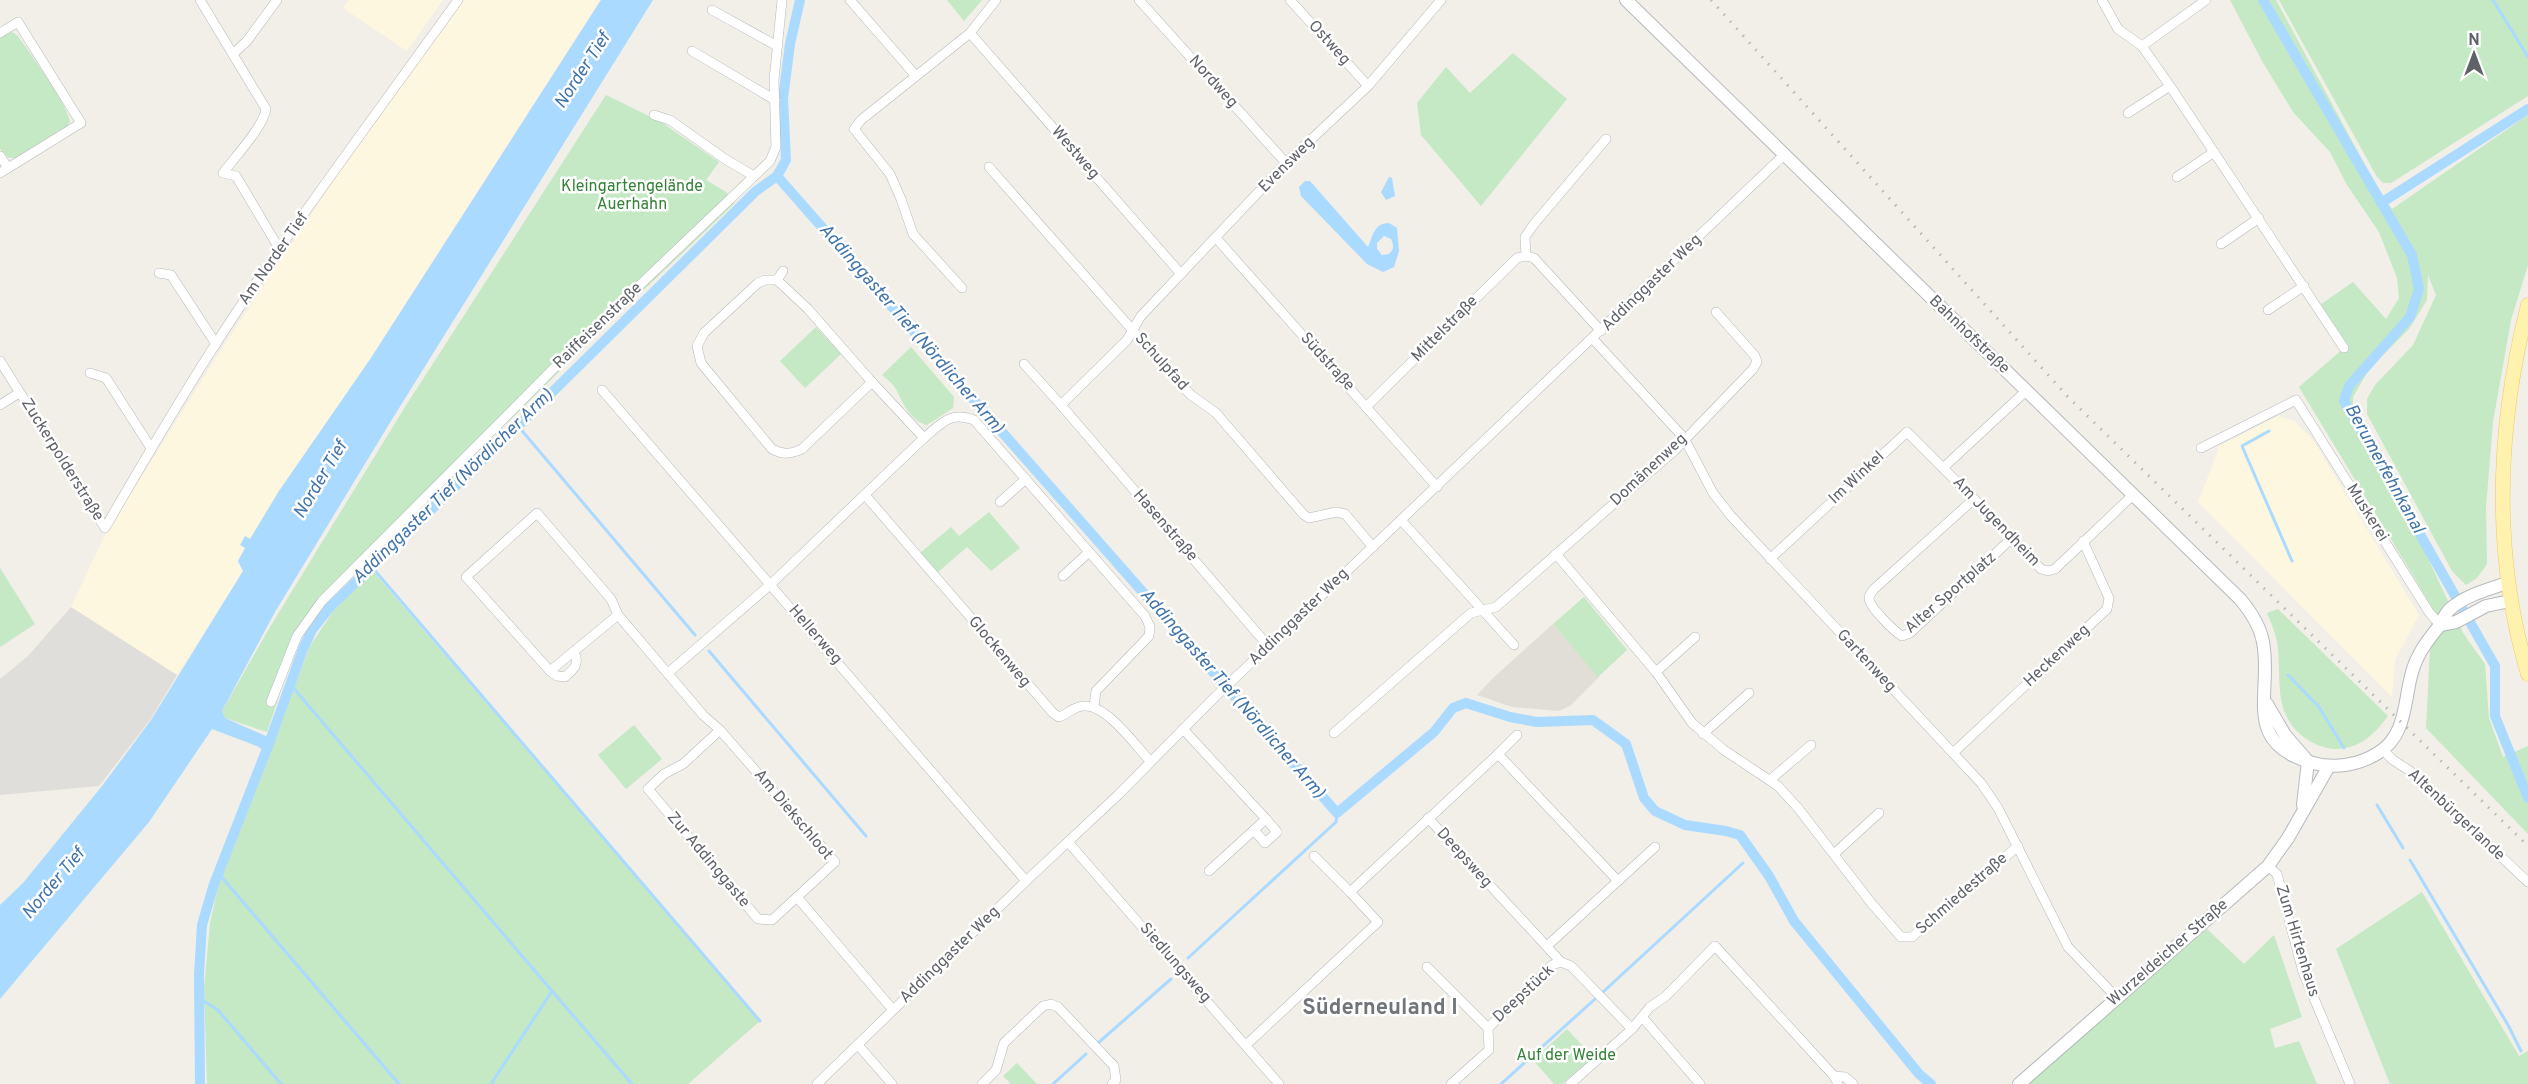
<svg xmlns="http://www.w3.org/2000/svg" width="2528" height="1084" viewBox="0 0 2528 1084" font-family="Overpass,sans-serif">
<style>
.commercial{fill:#fef7e0}
.industrial{fill:#e0deda}
.education{fill:#e1ded6}
.green{fill:#c5e8c5}
.water{fill:#aadaff;fill-rule:evenodd}
.lines{fill:none;stroke-linecap:round;stroke-linejoin:round}
.stream{stroke:#aadaff;stroke-width:3}
.canal{stroke:#aadaff;stroke-width:10}
.street-casing{stroke:#b5b8bc;stroke-width:10}
.secondary-casing{stroke:#b6babf;stroke-width:14}
.primary-casing{stroke:#f2c960;stroke-width:15}
.street{stroke:#fff;stroke-width:9}
.secondary{stroke:#fff;stroke-width:12}
.primary{stroke:#fff2af;stroke-width:14}
.rail{stroke:#b6b7b8;stroke-width:3;stroke-dasharray:1.5 8;stroke-linecap:butt}
.labels{text-anchor:middle;dominant-baseline:central;stroke-width:5;stroke-linejoin:round;paint-order:stroke}
.street-label{font-size:16px;fill:#5f6368;stroke:#fff}
.park-label{font-size:16px;fill:#348238;stroke:#fff}
.water-label{font-size:18px;font-style:italic;fill:#4174aa;stroke:#fff}
.district-label{font-size:22px;font-weight:bold;fill:#70757a;stroke:#fff}
</style>
<rect width="100%" height="100%" fill="#f1efe8"/>
<g class="commercial">
<polygon points="349,0 443,0 407,51 343,8"/>
<polygon points="464,0 600,0 371,357 279,491 250,539 246,536 245,548 237,562 243,571 177,675 71,607 104,537 217,356 329,187"/>
<polygon points="2278,416 2294,421 2313,440 2419,615 2395,660 2392,697 2198,502 2220,446"/>
</g>
<polygon class="industrial" points="71,607 177,675 150,720 99,786 0,795 0,679 28,656"/>
<polygon class="education" points="1553,624 1599,677 1570,706 1559,711 1512,707 1477,695 1493,678"/>
<g class="green">
<polygon points="947,0 982,0 964,21"/>
<polygon points="2230,0 2276,0 2379,191 2392,209 2528,115 2528,265 2511,320 2493,422 2486,507 2487,564 2477,578 2466,585 2452,571 2367,414 2367,399 2375,385 2413,345 2436,295 2428,275 2427,300 2409,329 2369,369 2353,397 2353,412 2393,484 2463,633 2485,664 2489,718 2503,757 2528,746 2528,834 2426,728 2432,607 2299,387 2344,348 2317,307 2353,282 2386,319 2399,298 2397,278 2379,232 2347,185 2330,152 2293,112 2262,61"/>
<polygon points="2279,0 2528,0 2528,96 2391,183 2383,183 2377,177"/>
<path d="M12,32L18,36C32,57 65,99 70,122L67,126L15,158H9L0,149V37Z"/>
<polygon points="1513,53 1567,99 1481,206 1421,135 1417,103 1446,67 1470,93"/>
<polygon points="606,95 661,122 719,162 706,180 726,192 735,203 588,343 329,599 305,630 290,663 267,732 225,718 222,711 270,627 405,407"/>
<polygon points="816,327 841,354 805,388 780,361"/>
<path d="M911,347L954,397L953,408L927,425C910,421 903,403 896,389C893,384 887,379 882,375Z"/>
<polygon points="989,512 1020,548 991,571 967,547 937,573 920,553 951,527 959,536"/>
<polygon points="0,568 35,624 0,647"/>
<polygon points="372,570 760,1021 688,1084 207,1084 204,989 210,923 219,883 310,646 334,610"/>
<polygon points="1584,597 1627,650 1598,677 1553,624"/>
<path d="M2278,609L2388,716C2374,735 2359,749 2335,749C2322,748 2311,743 2301,735C2274,712 2281,680 2278,649C2277,636 2272,625 2267,613Z"/>
<polygon points="634,725 662,759 626,789 598,755"/>
<polygon points="2422,892 2519,1056 2528,1051 2528,1084 2390,1084 2336,949"/>
<polygon points="2207,929 2244,964 2274,935 2302,1017 2270,1029 2275,1048 2299,1041 2317,1084 2026,1084"/>
<polygon points="1567,1029 1593,1057 1562,1084 1554,1084 1533,1060"/>
<polygon points="1017,1063 1037,1084 1011,1084 1003,1076"/>
</g>
<g class="water">
<polygon points="601,0 653,0 391,421 275,612 222,711 225,718 275,740 270,751 212,729 149,822 0,999 0,905 23,883 102,786 151,720 243,571 238,561 245,548 240,545 245,536 250,539 279,491 371,358"/>
<polygon points="1389,177 1392,178 1395,196 1386,200 1381,192"/>
<path d="M1305,181H1310L1368,247C1373,236 1374,223 1389,223L1397,228L1399,251L1394,267L1383,272L1367,264L1301,196L1299,187ZM1384,236L1391,239C1394,246 1394,249 1389,254L1382,255L1377,249V243Z"/>
</g>
<g class="lines">
<g class="stream">
<polyline points="2493,0 2528,57"/>
<polyline points="518,426 695,635"/>
<polyline points="2269,431 2242,446 2292,561"/>
<polyline points="371,566 760,1021"/>
<polyline points="709,651 866,836"/>
<polyline points="2288,675 2319,707 2344,748"/>
<polyline points="290,684 552,991 491,1084"/>
<polyline points="2377,805 2403,848"/>
<polyline points="2410,860 2508,1025 2521,1051"/>
<polyline points="219,874 399,1084"/>
<polyline points="1188,958 1336,822 1337,813"/>
<polyline points="552,991 632,1084"/>
<polyline points="1603,992 1743,863"/>
<polyline points="199,998 218,1010 281,1084"/>
<polyline points="1098,1043 1171,979"/>
<polyline points="1053,1084 1086,1054"/>
<polyline points="1501,1084 1595,999"/>
</g>
<g class="canal">
<polyline points="2263,0 2412,255 2419,289 2410,317 2349,386 2344,401 2495,666 2495,716 2528,798"/>
<polyline points="777,176 786,160 783,98 790,44 800,0"/>
<polyline points="2381,203 2528,109"/>
<polyline points="263,744 268,746 303,649 312,630 331,606 518,426 756,191 777,176 1337,813 1434,732 1453,708 1466,703 1510,717 1537,722 1593,720 1626,744 1644,798 1655,811 1685,825 1726,831 1740,835 1769,876 1794,921 1919,1074 1931,1084"/>
<polyline points="200,1084 199,974 202,925 214,884 268,746"/>
</g>
<defs>
<g id="street">
<path d="M200,0L266,109C264,126 234,158 223,173L236,176L280,250"/>
<polyline points="850,0 916,76"/>
<polyline points="1139,0 1286,163"/>
<polyline points="1290,0 1368,86"/>
<polyline points="2102,0 2118,29 2142,46 2170,86 2344,348"/>
<polyline points="712,10 777,46"/>
<polyline points="0,33 18,22 81,123 0,173"/>
<polyline points="970,33 1181,274"/>
<polyline points="2142,46 2206,0"/>
<polyline points="692,51 775,100"/>
<polyline points="234,53 247,41 277,0"/>
<polyline points="2128,113 2170,86"/>
<polyline points="654,115 670,120 725,159 754,176"/>
<polyline points="0,156 8,168"/>
<polyline points="989,167 1179,383 1191,395 1216,413 1304,515 1309,518 1336,512 1345,514 1373,547"/>
<polyline points="2177,177 2214,152"/>
<polyline points="1216,238 1437,487"/>
<polyline points="2221,244 2259,218"/>
<polyline points="1526,256 1534,258 1601,331"/>
<polyline points="783,271 777,280 808,309 872,382"/>
<polyline points="159,273 171,275 216,344"/>
<path d="M777,280H765L758,283L704,333L697,346L701,363L772,449C783,455 791,454 802,449L872,382L924,438"/>
<polyline points="962,288 913,234 901,199 890,174 854,129 861,120 970,33 996,0"/>
<polyline points="2268,310 2304,286"/>
<polyline points="1593,339 1684,438 1713,493 1731,516 1981,783 1998,808 2068,947 2117,998"/>
<path d="M0,361L105,528C141,466 176,405 215,345C291,227 376,114 458,0"/>
<polyline points="1024,364 1061,405 1269,647"/>
<polyline points="90,373 106,378 151,448"/>
<polyline points="602,390 1026,881"/>
<polyline points="0,405 19,393"/>
<polyline points="1061,405 1127,340 1141,316 1286,163 1368,86 1441,0"/>
<polyline points="1366,407 1517,258 1526,256 1525,237 1534,224 1606,139"/>
<polyline points="2201,448 2296,400 2429,612 2440,625"/>
<polyline points="1943,468 2026,391"/>
<path d="M865,495L1053,713L1059,717C1068,714 1074,706 1084,706C1106,704 1136,746 1150,761"/>
<path d="M1974,499L1874,589C1872,592 1869,594 1869,598C1869,607 1894,631 1902,636L1910,633L2012,538"/>
<polyline points="1000,502 1026,479"/>
<polyline points="1401,520 1514,645"/>
<polyline points="1556,554 1656,672 1692,723 1724,750 1778,786 1798,808 1872,904 1901,937 1912,937 2018,846"/>
<polyline points="1770,559 1907,432 1974,499 2041,569 2048,571 2055,569 2134,494"/>
<polyline points="1063,576 1089,552"/>
<path d="M574,652C580,664 574,669 565,677L557,676L550,671L466,577L537,513L611,599L618,615L703,715L720,730L683,764L664,774L648,789L758,919L772,920L797,897L893,1010"/>
<polyline points="550,671 618,615"/>
<polyline points="1656,672 1695,637"/>
<path d="M668,673L771,584L924,438C942,423 950,411 974,420L1145,616L1150,627L1149,636L1096,691L1094,706"/>
<polyline points="271,702 297,636 322,601 580,342 770,161 776,147 774,80 782,0"/>
<polyline points="1183,729 1266,819 1209,871"/>
<polyline points="720,730 835,862 797,897"/>
<polyline points="1334,733 1471,613 1496,607 1675,450 1753,369 1757,362 1755,356 1716,312"/>
<polyline points="1703,734 1749,693"/>
<polyline points="1517,735 1498,754 1618,881"/>
<polyline points="2383,750 2393,760 2410,771 2528,882"/>
<polyline points="1953,753 2107,609 2109,598 2083,541"/>
<polyline points="1770,780 1811,745"/>
<polyline points="1428,818 1561,962"/>
<polyline points="1254,830 1265,843 1277,832 1266,819"/>
<polyline points="1068,842 1279,1084"/>
<polyline points="1834,854 1879,813"/>
<polyline points="1314,856 1350,892"/>
<polyline points="2268,866 2277,874 2303,972 2350,1084"/>
<polyline points="1547,946 1655,847"/>
<polyline points="1427,967 1488,1028"/>
<polyline points="1643,1018 1700,1084"/>
<polyline points="858,1045 892,1084"/>
<polyline points="1246,1045 1378,922 1350,892 1498,754"/>
<polyline points="1834,1076 1845,1077 1853,1084"/>
<polyline points="817,1084 1026,881 1118,795 1215,697 1785,154"/>
<polyline points="982,1084 996,1070 1004,1043 1043,1006 1051,1004 1058,1007 1114,1066 1116,1080 1112,1084"/>
<polyline points="1451,1084 1489,1050 1488,1028 1552,965 1561,962 1571,966 1632,1029"/>
<polyline points="1570,1084 1632,1029 1650,1007 1666,996 1715,946 1834,1076 1838,1084"/>
</g>
<g id="secondary">
<path d="M1626,0L2240,599C2251,612 2260,626 2263,642C2273,693 2240,743 2313,763C2335,769 2359,765 2378,753C2406,736 2404,703 2411,676C2416,655 2427,641 2440,625C2443,620 2445,614 2449,610C2463,596 2489,589 2507,583"/>
<polyline points="2440,625 2456,622 2486,606 2510,601"/>
<polyline points="2267,704 2285,735 2305,758"/>
<polyline points="2303,805 2308,761"/>
<polyline points="2019,1084 2268,866 2288,838 2329,766"/>
</g>
<path id="primary" d="M2528,305C2497,427 2492,553 2528,674"/>
</defs>
<use href="#street" class="street-casing"/>
<use href="#secondary" class="secondary-casing"/>
<use href="#primary" class="primary-casing"/>
<use href="#street" class="street"/>
<use href="#secondary" class="secondary"/>
<use href="#primary" class="primary"/>
<polyline class="rail" points="1711,0 2068,397 2528,846"/>
</g>
<g class="labels">
<g class="street-label">
<text transform="translate(1329 43) rotate(48)">Ostweg</text>
<text transform="translate(1213 82) rotate(48)">Nordweg</text>
<text transform="translate(1075 153) rotate(49)">Westweg</text>
<text transform="translate(1287 165) rotate(-45)">Evensweg</text>
<text transform="translate(274 259) rotate(-55)">Am Norder Tief</text>
<text transform="translate(1652 283) rotate(-44)">Addinggaster Weg</text>
<text transform="translate(598 326) rotate(-44)">Raiffeisenstraße</text>
<text transform="translate(1445 329) rotate(-45)">Mittelstraße</text>
<text transform="translate(1969 335) rotate(44)">Bahnhofstraße</text>
<text transform="translate(1161 362) rotate(48)">Schulpfad</text>
<text transform="translate(1327 362) rotate(48)">Südstraße</text>
<text transform="translate(62 460) rotate(58)">Zuckerpolderstraße</text>
<text transform="translate(1649 470) rotate(-43)">Domänenweg</text>
<text transform="translate(1857 478) rotate(-43)">Im Winkel</text>
<text transform="translate(2367 513) rotate(58)">Muskerei</text>
<text transform="translate(1996 522) rotate(46)">Am Jugendheim</text>
<text transform="translate(1165 526) rotate(49)">Hasenstraße</text>
<text transform="translate(1951 593) rotate(-41)">Alter Sportplatz</text>
<text transform="translate(1299 617) rotate(-44)">Addinggaster Weg</text>
<text transform="translate(815 635) rotate(49)">Hellerweg</text>
<text transform="translate(999 652) rotate(50)">Glockenweg</text>
<text transform="translate(2057 656) rotate(-43)">Heckenweg</text>
<text transform="translate(1866 661) rotate(47)">Gartenweg</text>
<text transform="translate(793 815) rotate(50)">Am Diekschloot</text>
<text transform="translate(2456 815) rotate(43)">Altenbürgerlande</text>
<text transform="translate(1464 858) rotate(48)">Deepsweg</text>
<text transform="translate(708 860) rotate(50)">Zur Addinggaste</text>
<text transform="translate(1962 894) rotate(-41)">Schmiedestraße</text>
<text transform="translate(2297 941) rotate(73)">Zum Hirtenhaus</text>
<text transform="translate(2168 953) rotate(-41)">Wurzeldeicher Straße</text>
<text transform="translate(950 955) rotate(-44)">Addinggaster Weg</text>
<text transform="translate(1175 963) rotate(49)">Siedlungsweg</text>
<text transform="translate(1524 994) rotate(-43)">Deepstück</text>
</g>
<g class="park-label">
<text x="632" y="187">Kleingartengelände<tspan x="632" dy="18">Auerhahn</tspan></text>
<text x="1566" y="1056">Auf der Weide</text>
</g>
<g class="water-label">
<text transform="translate(583 71) rotate(-57)">Norder Tief</text>
<text transform="translate(911 329) rotate(49)">Addinggaster Tief (Nördlicher Arm)</text>
<text transform="translate(2384 469) rotate(61)">Berumerfehnkanal</text>
<text transform="translate(321 480) rotate(-59)">Norder Tief</text>
<text transform="translate(453 487) rotate(-44)">Addinggaster Tief (Nördlicher Arm)</text>
<text transform="translate(1232 694) rotate(49)">Addinggaster Tief (Nördlicher Arm)</text>
<text transform="translate(54 884) rotate(-50)">Norder Tief</text>
</g>
<g class="district-label">
<text x="1380" y="1008">Süderneuland I</text>
</g>
</g>
<g transform="translate(2474 54)" stroke="#ffffff" stroke-width="4.5" paint-order="stroke">
<path d="M0-4.5L10 22L0 15L-10 22Z" fill="#5f6368"/>
<text y="-9" font-size="16" font-weight="bold" text-anchor="middle" fill="#5f6368">N</text>
</g>
</svg>
